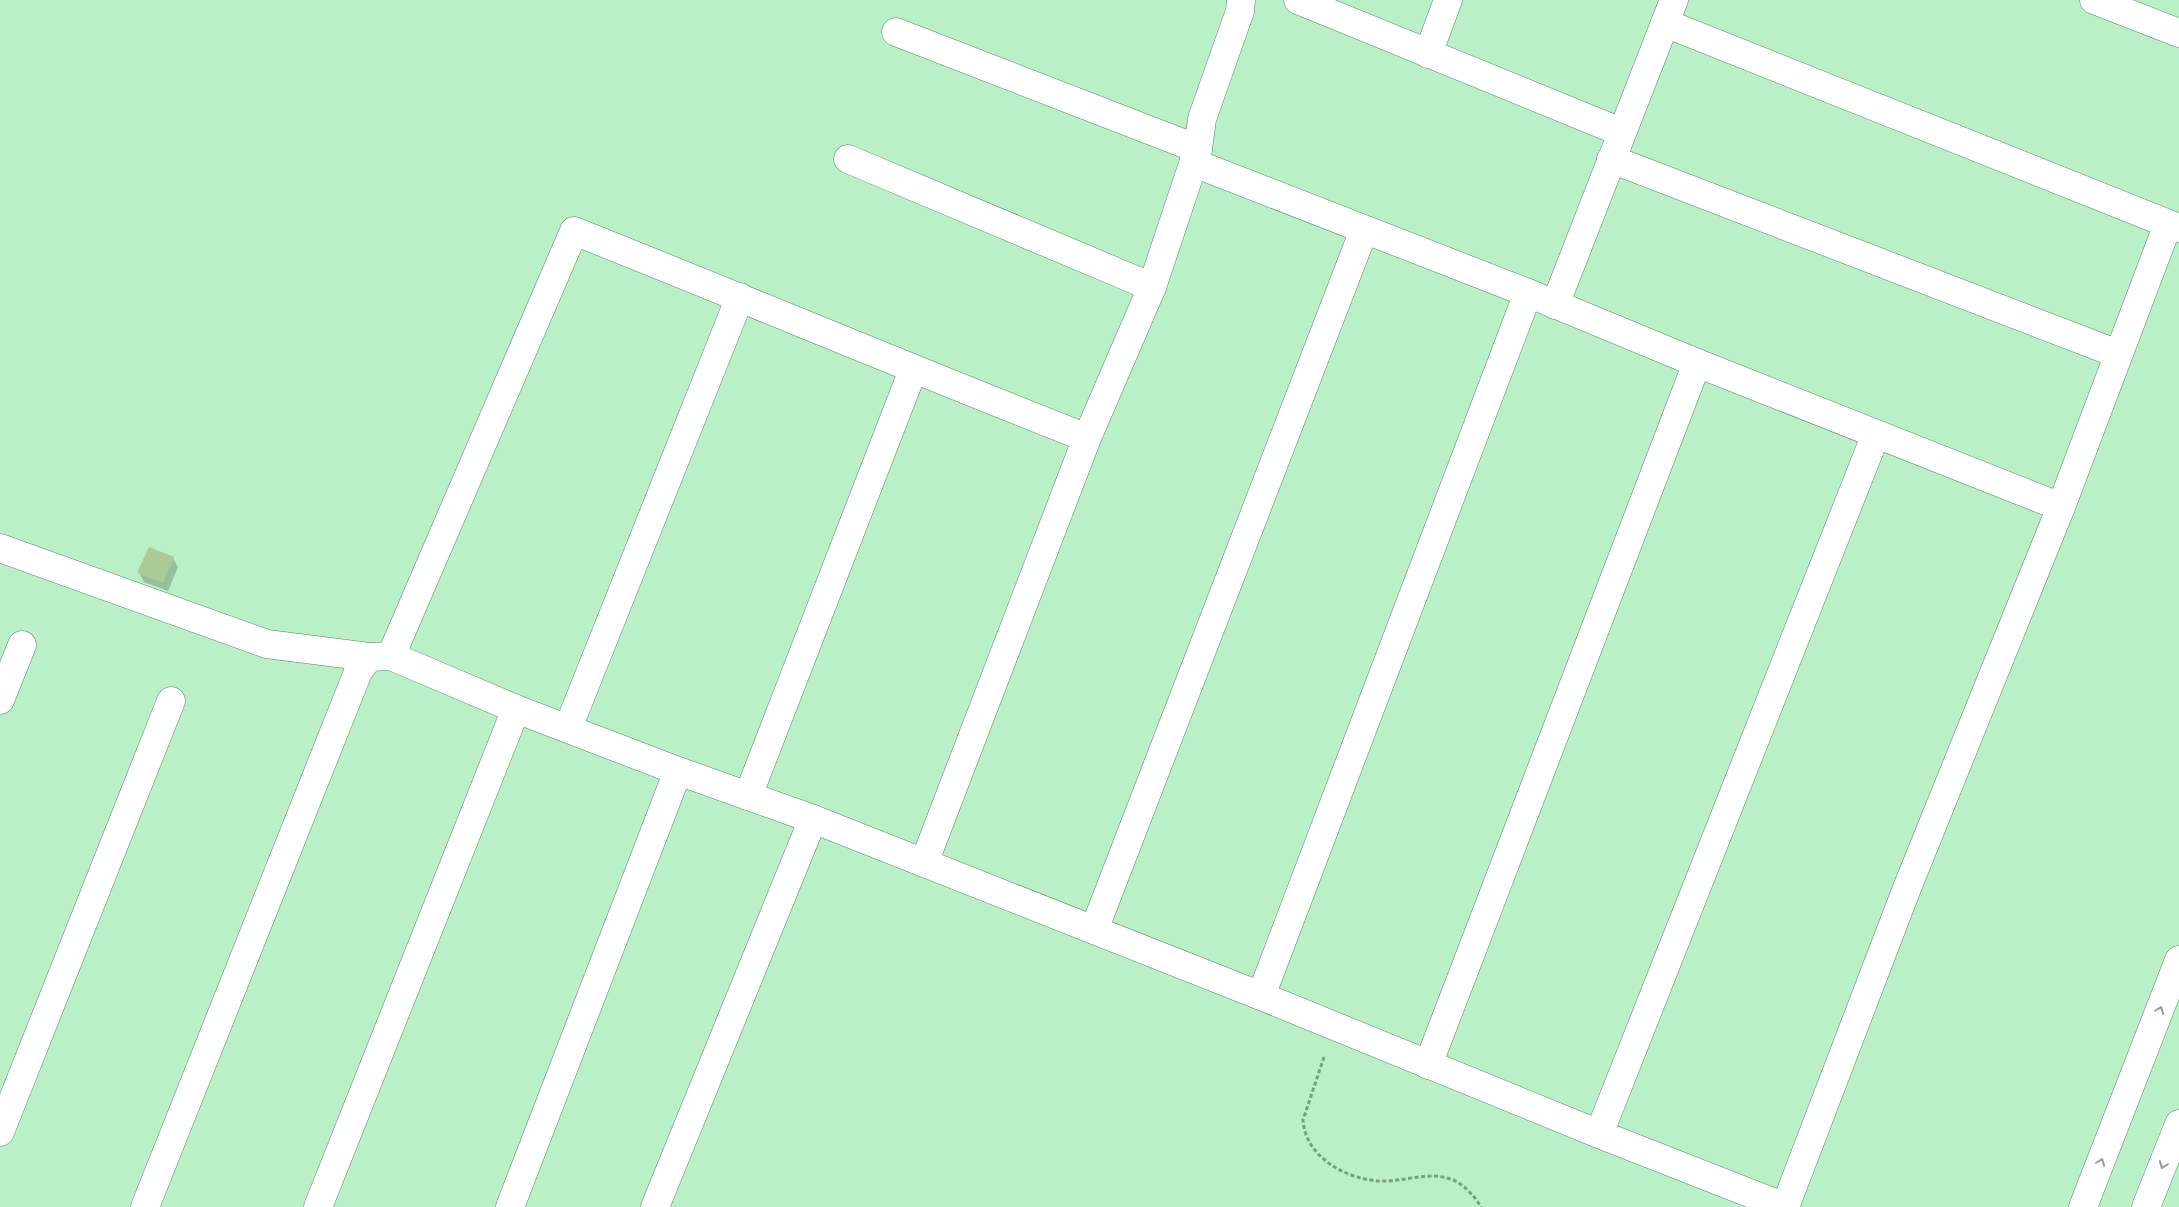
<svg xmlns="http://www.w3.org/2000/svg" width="2179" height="1207" viewBox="0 0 2179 1207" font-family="'Source Sans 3',sans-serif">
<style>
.shadow{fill:#0003}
.building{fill:#abca96}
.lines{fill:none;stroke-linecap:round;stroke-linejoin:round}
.minor-casing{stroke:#548763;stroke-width:29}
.path{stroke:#779f81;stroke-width:3;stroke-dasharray:4 2.5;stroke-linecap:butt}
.minor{stroke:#fff;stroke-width:28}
.oneway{stroke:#959f98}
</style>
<rect width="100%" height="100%" fill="#baf0c8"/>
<polygon class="shadow" points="173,558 178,567 168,591 144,582 139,573"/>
<polygon class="building" points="149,547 174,557 163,583 137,573"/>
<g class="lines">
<defs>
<g id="minor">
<polyline points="1298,0 1621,132"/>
<polyline points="2094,0 2179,33"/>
<polyline points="1665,23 2179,228"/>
<polyline points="896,32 1198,149"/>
<polyline points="1428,54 1448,0"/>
<polyline points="848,159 1152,287"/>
<polyline points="1611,159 2118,354"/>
<polyline points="1194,163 1528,293 1697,363 2061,507"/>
<polyline points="1555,305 1674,0"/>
<polyline points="0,548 267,644 369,657 391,656 516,709 678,771 813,819 1261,996 1599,1134 1785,1207 1907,888 2061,507 2168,224"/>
<path d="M391,656L574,231C745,299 916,371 1087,438"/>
<polyline points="0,700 22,645"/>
<polyline points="568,728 740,297"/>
<polyline points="748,796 913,370"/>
<polyline points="924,863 1087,438 1152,287 1198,149 1202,119 1240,11 1241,0"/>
<polyline points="1094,930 1364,230"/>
<polyline points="1261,996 1528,293"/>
<polyline points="1428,1065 1697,363"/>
<polyline points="0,1132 171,701"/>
<polyline points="1599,1134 1876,434"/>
<polyline points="145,1207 358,672 369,657"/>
<polyline points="318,1207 516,709"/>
<polyline points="510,1207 678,771"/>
<polyline points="655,1207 813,819"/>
<polyline points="2083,1207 2179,960"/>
<polyline points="2146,1207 2179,1124"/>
</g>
</defs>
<use href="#minor" class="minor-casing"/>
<path class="path" d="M1324,1057L1303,1120C1305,1157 1347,1180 1381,1181C1402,1182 1426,1172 1447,1178C1461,1181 1474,1195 1481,1207"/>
<use href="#minor" class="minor"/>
</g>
<defs><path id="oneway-chevron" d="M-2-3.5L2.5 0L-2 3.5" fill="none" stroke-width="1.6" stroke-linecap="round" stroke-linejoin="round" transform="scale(1.25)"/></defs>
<g class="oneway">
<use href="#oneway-chevron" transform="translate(2160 1010) rotate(-69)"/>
<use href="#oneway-chevron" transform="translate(2101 1162) rotate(-69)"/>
<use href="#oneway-chevron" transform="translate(2163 1165) rotate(111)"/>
</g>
</svg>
